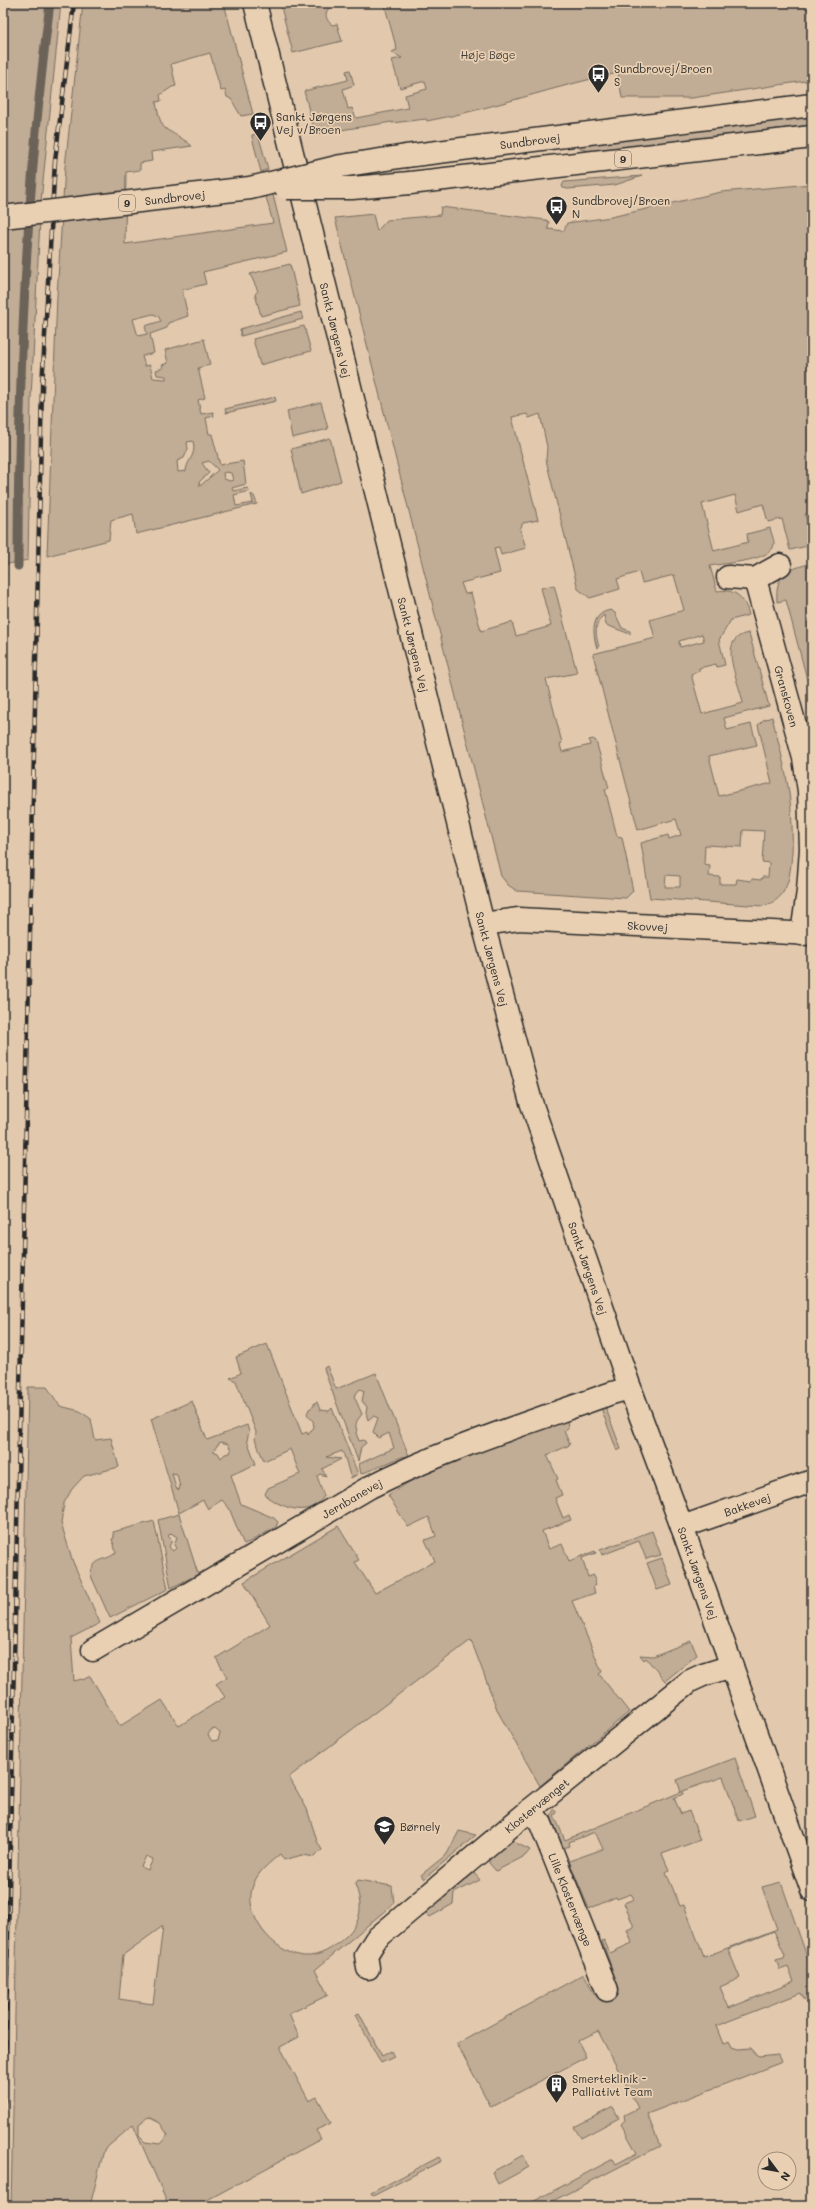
<svg xmlns="http://www.w3.org/2000/svg" width="815" height="2209" viewBox="0 0 815 2209" font-family="Mali,sans-serif">
<style>
.green{fill:#c1ac95;stroke:#766c60;fill-rule:evenodd}
.lines{fill:none;stroke-linecap:round;stroke-linejoin:round}
.stream{stroke:#6c6359;stroke-width:9}
.minor-casing{stroke:#2b2b2b;stroke-width:25}
.major-casing{stroke:#2b2b2b;stroke-width:25}
.minor{stroke:#ead0b2;stroke-width:22}
.major{stroke:#ead0b2;stroke-width:22}
.rail-casing{stroke:#2b2b2b;stroke-width:4.5}
.rail{stroke:#ead0b2;stroke-width:3;stroke-dasharray:9;stroke-linecap:butt}
.major-bridge-casing{stroke:#2b2b2b;stroke-width:25;stroke-linecap:butt}
.major-bridge{stroke:#ead0b2;stroke-width:22}
.labels{text-anchor:middle;dominant-baseline:central;stroke-width:3.5;stroke-linejoin:round;paint-order:stroke}
.shield{fill:#ead0b2;stroke:#645c54;stroke-width:1}
.shield-label{font-size:10px;font-weight:bold;fill:#2b2b2b}
.park-label{font-size:11px;fill:#423e3b;stroke:#ead0b2}
.poi-label{font-size:11px;fill:#2b2b2b;stroke:#ead0b2;text-anchor:start}
.street-label{font-size:11px;fill:#2b2b2b;stroke:#ead0b2}
</style>
<rect width="100%" height="100%" fill="#e2c9ad"/>
<filter id="ink" filterUnits="userSpaceOnUse"><feTurbulence type="fractalNoise" baseFrequency=".025" numOctaves="2"/><feDisplacementMap in="SourceGraphic" scale="8" xChannelSelector="R" yChannelSelector="G"/><feConvolveMatrix kernelMatrix="1 2 1 2 8 2 1 2 1" color-interpolation-filters="sRGB"/></filter>
<g filter="url(#ink)">
<g class="green">
<polygon points="3,3 61,3 41,201 31,398 28,560 3,565"/>
<path d="M83,3H224L253,114L241,116L231,99L227,97L225,90L221,91L210,53L171,64L176,86L172,87L160,95L161,101L156,102C162,138 167,125 192,146L151,152L152,161L140,163V170L126,172L125,244L273,223L265,193L273,195L287,252L203,272L206,284L182,290L188,316L168,323L167,328L150,334L154,353L142,356L145,366L150,365L153,378L166,379V376L157,375L156,370L163,368L162,365L168,363L165,350L204,339L210,365L198,368L205,398L198,400L201,414L213,412L214,416L206,418L209,434H212L220,465L243,461L246,484L232,488L233,491L247,488L250,491L234,495L236,506L253,503L251,494L254,496L257,504L136,534L133,514L111,520L109,540L47,556L57,296L65,167ZM153,314L158,316L161,321L145,326L147,334L138,336L133,319ZM193,441C197,456 187,459 186,471L178,472L177,461L184,458L188,449L187,442ZM209,461L218,470L200,486L199,482L209,473L202,463ZM226,472L231,473L233,480L230,481L224,479L223,473Z"/>
<path d="M280,3H337L338,5L328,9C324,15 327,21 332,25L337,24L342,41L293,53Z"/>
<path d="M384,3H812V80L692,98H622L618,73C554,86 492,109 427,121L426,119L392,123V122L315,134L304,91L348,80L346,71L350,70L354,85L343,89L348,109L352,108L356,118L408,108L405,95L427,89L425,81L400,88L392,60L402,58L391,52L397,50Z"/>
<polygon points="812,115 812,125 591,151 580,149 580,146 586,143"/>
<polygon points="258,134 268,169 261,172 252,137 252,135"/>
<polygon points="642,176 615,185 568,189 563,188 562,186 564,182"/>
<path d="M812,184V512L805,514L812,545L790,550L782,519L768,522L763,504L739,511L735,495L702,504L714,551L748,542L747,534L770,528C771,533 774,539 774,543C775,561 724,563 710,566L717,591C735,588 745,598 749,615L731,620L719,640L725,665L717,667L716,664L699,668V671L691,674L702,714L743,703C739,680 715,638 749,633L769,706L724,718L727,730L751,724L757,745L709,756L719,796L772,783L758,725L763,720L772,717C785,767 794,801 792,853C790,875 789,900 763,906L650,898L641,843L668,835L669,839L681,835L676,819L638,830L593,654L655,638L650,620L684,610L674,575L642,583L639,572L617,579L620,589L590,598L578,589L546,460L547,447L540,414L529,418L527,414L512,417L538,520L523,523L520,529L526,548L501,555L499,547L494,548L500,573L461,583L465,594L471,593L481,631L512,622L516,636L551,626L541,588L554,585L577,673L546,679L562,743L560,744L562,752L590,745L589,740L593,739L596,741L609,788L605,789L617,836L622,837L633,891L626,898L517,891L508,885L501,876L335,218L373,214L377,231L387,220L440,215L441,207L546,220L549,222L548,229L564,231L567,223L611,217L721,192ZM702,634L704,641L680,647L679,641ZM743,830L764,831L762,862L769,863L768,877H762L761,880L752,879L751,881L737,879L736,884H720V877L709,876L710,866L704,865L705,845L742,847ZM666,875L680,876V887H665Z"/>
<polygon points="290,264 300,306 261,316 255,294 258,291 250,274"/>
<polygon points="301,312 303,319 241,336 240,329"/>
<polygon points="304,326 311,351 260,365 253,339"/>
<polygon points="275,397 276,401 226,413 225,409"/>
<polygon points="321,402 328,429 292,438 287,411"/>
<polygon points="330,438 341,481 301,494 291,449"/>
<path d="M812,563V698L786,600L777,602C775,573 787,570 812,563Z"/>
<path d="M611,610L615,613L622,628L630,631V634L606,625L604,615C593,624 596,636 599,647L597,648C592,632 591,613 611,610Z"/>
<path d="M267,1344L302,1434L307,1432L308,1435L314,1427L313,1421L307,1414L309,1409L314,1406V1403L317,1402L320,1410L329,1411L332,1408L358,1474L351,1478C347,1468 347,1461 342,1451L326,1457L341,1459L322,1469L326,1476L320,1474L317,1476L324,1496C311,1518 285,1509 267,1497L265,1494L268,1488L300,1474L290,1449L264,1461L255,1439L256,1432L236,1381L230,1378L241,1373L236,1357Z"/>
<path d="M327,1366L336,1389L376,1373L409,1456L402,1457L361,1474L359,1464L394,1448L389,1433L379,1438L373,1432L378,1418L373,1416L368,1420L366,1413L367,1407L362,1401L364,1391L360,1389L354,1396L362,1414C358,1420 354,1422 357,1431L356,1433L359,1441L364,1440L366,1443L361,1447L358,1461L326,1375L324,1368Z"/>
<path d="M28,1387H47L60,1406L80,1411L91,1419L95,1440L111,1438L119,1467L84,1476L72,1489L64,1503L61,1523L73,1562L100,1623L71,1638L74,1681L82,1679L83,1680L90,1676L120,1726L162,1700L179,1726L225,1697L216,1684L227,1677L216,1658L270,1625L244,1582L338,1526L359,1560L355,1562L375,1593L435,1561L425,1540L436,1536L429,1517L408,1527L388,1495L417,1477L439,1466L567,1419L568,1429L564,1431L570,1445L547,1455L558,1479L556,1480L562,1495L555,1498L563,1518L569,1515L571,1520L542,1531L549,1549L562,1544L569,1561L595,1551L596,1553L582,1558L588,1577L594,1575L596,1585L593,1587L595,1593L572,1601L602,1672L599,1674L629,1712L540,1786L498,1712L471,1640L289,1777L307,1809L317,1841L322,1850L315,1857L302,1855L284,1860L280,1854C270,1863 259,1870 254,1883C240,1913 274,1954 304,1956C320,1957 333,1948 344,1938C363,1921 363,1906 355,1884L358,1880L392,1886L394,1903L315,1970L328,1995L289,2014L299,2037L280,2047L309,2101L317,2097L331,2123L316,2130L321,2139L196,2206H169L133,2125L104,2150L90,2206H11ZM215,1729L220,1733L218,1740L212,1741L208,1735L211,1730ZM146,1856L153,1859L148,1870L141,1867ZM163,1926L153,2004L119,1999L123,1955ZM148,2117L160,2123L168,2135L160,2144L145,2142L139,2136V2124Z"/>
<path d="M192,1401L207,1440L247,1425L249,1432L247,1440L256,1464L231,1475L241,1504L274,1518L278,1522L276,1527L244,1545L229,1508L222,1500L208,1509L203,1500L179,1513L151,1419ZM220,1442L228,1444L231,1450L230,1453L225,1454L221,1458L218,1453L213,1451ZM172,1473L177,1474L180,1487L179,1490L176,1488Z"/>
<polygon points="605,1406 621,1449 617,1451 601,1408"/>
<path d="M179,1514L198,1574L171,1588L158,1520ZM171,1533L177,1537L174,1545L176,1548L173,1551L169,1547L172,1540L168,1536Z"/>
<path d="M154,1521L168,1589L110,1618L91,1576C91,1556 108,1562 116,1552L112,1539L114,1538L113,1532Z"/>
<polygon points="652,1531 661,1555 646,1559 639,1541 602,1555 600,1550"/>
<polygon points="662,1558 672,1585 657,1590 647,1563"/>
<polygon points="691,1641 697,1655 665,1681 646,1658 644,1660 640,1655 653,1656"/>
<path d="M735,1758L755,1816L739,1821L723,1777L682,1791L683,1794L674,1798L681,1814L689,1811L700,1840L662,1854L669,1870L666,1872L680,1906L684,1905L704,1957L777,1929L762,1887L781,1882L812,1971V1995L804,2000L801,1993L716,2026L723,2044L729,2041L732,2047L738,2049L751,2048L759,2057L779,2055L782,2062L647,2114L660,2146L543,2206H525L613,2159L616,2164L637,2153L621,2124L625,2120L624,2115L638,2108L598,2031L578,2041L586,2057L491,2107L457,2044L584,1974L595,1995L618,1986L602,1941L604,1940L610,1953L632,1943L627,1930L634,1927L624,1903L634,1899L631,1894L617,1899L616,1897L589,1909L569,1861L603,1849L595,1832L569,1842L570,1846L563,1848L551,1816L554,1809L557,1813L554,1815L565,1840L681,1792L677,1780ZM774,1931L785,1955L784,1958L776,1960L780,1970L788,1967L794,1982L729,2008L720,1987L740,1978L728,1949Z"/>
<polygon points="459,1831 476,1835 424,1879 421,1875 447,1854"/>
<polygon points="514,1840 518,1844 530,1850 525,1856 496,1871 489,1863 489,1859"/>
<polygon points="474,1873 480,1880 454,1893 453,1904 430,1917 426,1913 427,1910"/>
<polygon points="359,2013 382,2056 391,2051 394,2057 381,2063 355,2015"/>
<polygon points="613,2107 619,2118 581,2138 574,2127"/>
<polygon points="523,2155 529,2167 498,2184 492,2172"/>
<polygon points="439,2157 441,2161 373,2196 371,2193"/>
</g>
<g class="lines">
<path class="stream" d="M18,566C18,378 26,189 50,3"/>
<defs>
<g id="minor">
<path id="s1" d="M255,3L483,924L531,1102L630,1388L682,1527L812,1890"/>
<path id="s2" d="M780,565L755,579L804,758L809,791L811,849L808,891L802,934"/>
<polyline points="728,577 755,579"/>
<path id="s3" d="M483,924L519,919L812,934"/>
<path id="s4" d="M682,1527L812,1481"/>
<path id="s5" d="M93,1650L370,1487C447,1448 531,1422 612,1393L630,1388"/>
<path id="s6" d="M530,1810L541,1824L607,1990"/>
<path id="s7" d="M368,1968L366,1955L376,1939L530,1810L690,1681L703,1675L732,1666"/>
</g>
<g id="major">
<path id="s8" d="M406,156L812,105"/>
<polyline points="410,183 812,137"/>
</g>
</defs>
<use href="#minor" class="minor-casing"/>
<use href="#major" class="major-casing"/>
<use href="#minor" class="minor"/>
<use href="#major" class="major"/>
<defs>
<polyline id="rail" points="3,2165 42,387 55,161 74,3"/>
</defs>
<use href="#rail" class="rail-casing"/>
<use href="#rail" class="rail"/>
<defs>
<g id="major-bridge">
<polyline points="286,188 352,188 410,183"/>
<path id="s9" d="M3,217L250,188L341,166L406,156"/>
</g>
</defs>
<use href="#major-bridge" class="major-bridge-casing"/>
<use href="#major-bridge" class="major-bridge"/>
</g>
</g>
<defs>
<symbol id="bus-pin" viewBox="-11 -11 22 30"><path d="M0 17L-7.5 6A9.5 9.5 0 1 1 7.5 6Z" fill="#2b2b2b" stroke="#ead0b2"/><path d="M-5-6H5V4H4V6H2V4H-2V6H-4V4H-5ZM-3.5-4V0h7V-4ZM-3.5 1.2v1.5H-2V1.2ZM2 1.2v1.5H3.5V1.2Z" fill="#fff"/></symbol>
<symbol id="school-pin" viewBox="-11 -11 22 30"><path d="M0 17L-7.5 6A9.5 9.5 0 1 1 7.5 6Z" fill="#2b2b2b" stroke="#ead0b2"/><path d="M0-5L7-2L0 1L-7-2ZM-4 1L0 2.5L4 1V4Q0 6-4 4Z" fill="#fff"/></symbol>
<symbol id="building-pin" viewBox="-11 -11 22 30"><path d="M0 17L-7.5 6A9.5 9.5 0 1 1 7.5 6Z" fill="#2b2b2b" stroke="#ead0b2"/><path d="M-4-6H4V6H1V3H-1V6H-4ZM-2.5-4.3h1.7v1.8h-1.7ZM.8-4.3h1.7v1.8H.8ZM-2.5-1h1.7V.8h-1.7ZM.8-1h1.7V.8H.8Z" fill="#fff"/></symbol>
</defs>
<g fill-rule="evenodd">
<use href="#bus-pin" x="586" y="62" width="25" height="34"/>
<use href="#bus-pin" x="248" y="110" width="25" height="34"/>
<use href="#bus-pin" x="544" y="194" width="25" height="34"/>
<use href="#school-pin" x="372" y="1814" width="25" height="34"/>
<use href="#building-pin" x="544" y="2072" width="25" height="34"/>
</g>
<g class="labels">
<g class="shield">
<rect x="615" y="151" width="16" height="16" rx="3"/>
<rect x="119" y="195" width="16" height="16" rx="3"/>
</g>
<g class="shield-label">
<text x="623" y="159">9</text>
<text x="127" y="203">9</text>
</g>
<g class="park-label">
<text x="488" y="54">Høje Bøge</text>
</g>
<g class="poi-label">
<text x="614" y="68">Sundbrovej/Broen<tspan x="614" dy="13">S</tspan></text>
<text x="276" y="116">Sankt Jørgens<tspan x="276" dy="13">Vej v/Broen</tspan></text>
<text x="572" y="200">Sundbrovej/Broen<tspan x="572" dy="13">N</tspan></text>
<text x="400" y="1826">Børnely</text>
<text x="572" y="2078">Smerteklinik -<tspan x="572" dy="13">Palliativt Team</tspan></text>
</g>
<g class="street-label">
<text stroke="none"><textPath href="#s8" startOffset="125">Sundbrovej</textPath></text>
<text stroke="none"><textPath href="#s9" startOffset="173">Sundbrovej</textPath></text>
<text stroke="none"><textPath href="#s1" startOffset="337">Sankt Jørgens Vej</textPath></text>
<text stroke="none"><textPath href="#s1" startOffset="661">Sankt Jørgens Vej</textPath></text>
<text stroke="none"><textPath href="#s2" startOffset="150">Granskoven</textPath></text>
<text stroke="none"><textPath href="#s3" startOffset="165">Skovvej</textPath></text>
<text stroke="none"><textPath href="#s1" startOffset="985">Sankt Jørgens Vej</textPath></text>
<text stroke="none"><textPath href="#s1" startOffset="1309">Sankt Jørgens Vej</textPath></text>
<text stroke="none"><textPath href="#s5" startOffset="300">Jernbanevej</textPath></text>
<text stroke="none"><textPath href="#s4" startOffset="69">Bakkevej</textPath></text>
<text stroke="none"><textPath href="#s1" startOffset="1633">Sankt Jørgens Vej</textPath></text>
<text stroke="none"><textPath href="#s7" startOffset="241">Klostervænget</textPath></text>
<text stroke="none"><textPath href="#s6" startOffset="99">Lille Klostervænge</textPath></text>
</g>
</g>
<rect width="815" height="2209" fill="none" stroke="#ead0b2" stroke-width="16"/>
<rect x="8" y="8" width="799" height="2193" fill="none" stroke="#2b2b2b" stroke-width="1.5" filter="url(#ink)"/>
<g transform="translate(777 2171) rotate(122)"><circle r="19" fill="#ead0b2" stroke="#9e8e7c"/>
<path d="M0-3L7 15L0 10L-7 15Z" fill="#2b2b2b"/>
<text y="-6" font-size="11" font-weight="bold" text-anchor="middle" fill="#2b2b2b">N</text>
</g>
</svg>
